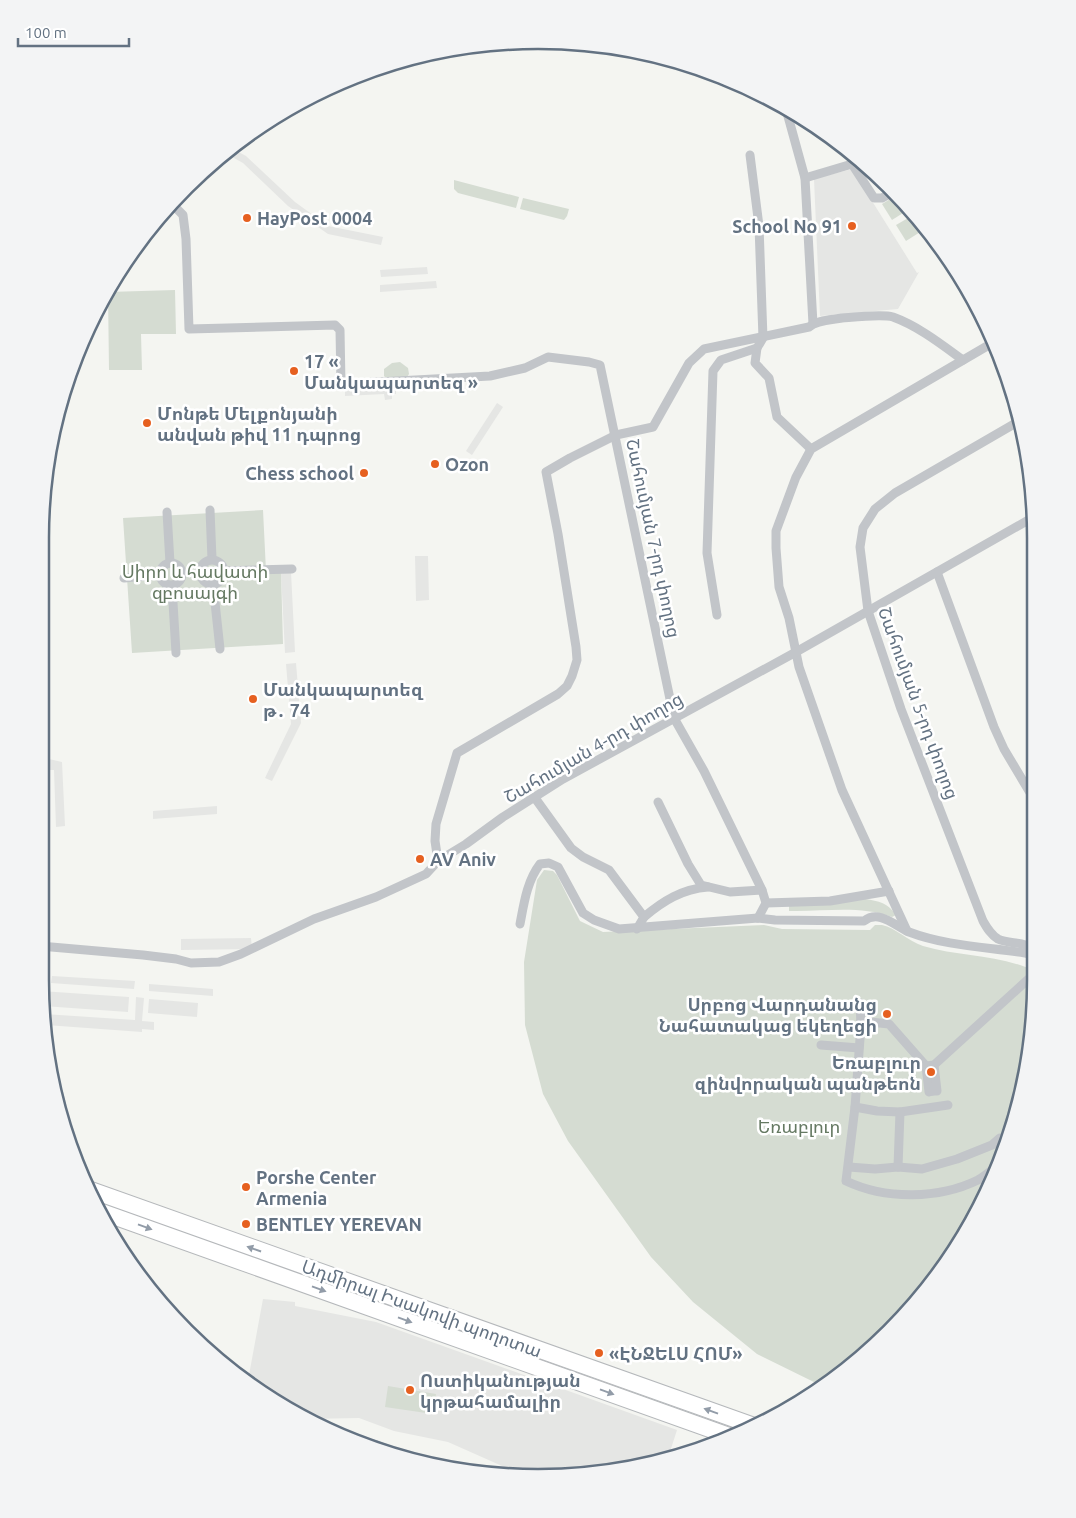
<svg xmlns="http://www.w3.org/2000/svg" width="1076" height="1518" viewBox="0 0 1076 1518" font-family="Ubuntu,'Noto Sans Armenian',sans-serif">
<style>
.built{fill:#e5e6e4}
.green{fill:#d5dcd2}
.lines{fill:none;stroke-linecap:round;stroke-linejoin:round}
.canal{stroke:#bdc7cd;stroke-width:8}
.highway-casing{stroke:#b5b8bb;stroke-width:18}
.street{stroke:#c2c5c9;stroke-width:9}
.highway{stroke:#fff;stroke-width:16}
.oneway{fill:#929ca8}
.poi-dot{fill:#e66020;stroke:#fff;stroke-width:2}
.labels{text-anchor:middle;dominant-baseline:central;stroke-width:5;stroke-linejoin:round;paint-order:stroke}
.poi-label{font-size:18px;font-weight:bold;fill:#637282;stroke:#fff;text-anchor:start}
.street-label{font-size:18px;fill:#637282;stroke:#fff}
.park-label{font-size:18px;fill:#657962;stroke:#fff}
.rim{fill:none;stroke:#637282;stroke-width:2.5}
</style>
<rect width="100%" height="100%" fill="#f4f5f1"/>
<g class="built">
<polygon points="231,148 246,156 295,202 328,226 383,237 381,245 328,234 288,206 243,163 225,153"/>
<polygon points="852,169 917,273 919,272 898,309 820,316 814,179"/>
<polygon points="427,267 428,274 381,277 380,270"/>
<polygon points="436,281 437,288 380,292 380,285"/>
<polygon points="396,386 396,394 392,394 392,399 385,400 384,394 345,396 345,388"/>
<polygon points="497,403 503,407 472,455 466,451"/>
<polygon points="415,556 428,556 429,600 416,601"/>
<polygon points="281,572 291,572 295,652 285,653"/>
<polygon points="296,663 301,723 272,781 265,778 291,724 286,664"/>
<polygon points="40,757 62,762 65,826 56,827 54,770 40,770"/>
<polygon points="217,806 217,814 153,819 153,811"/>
<polygon points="251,938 252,949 181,950 181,939"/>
<polygon points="52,976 135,981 134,989 51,983"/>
<polygon points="149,984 213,989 213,996 149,991"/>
<polygon points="41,991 129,997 128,1012 43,1006"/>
<polygon points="136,997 144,998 142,1021 154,1022 154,1030 142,1029 142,1032 46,1025 44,1014 135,1020"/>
<polygon points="149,999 198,1003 197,1017 148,1013"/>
<polygon points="263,1299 295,1302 295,1306 376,1322 677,1430 667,1461 603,1474 520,1474 448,1442 394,1431 359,1418 307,1419 262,1394 250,1385 249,1375"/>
</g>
<g class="green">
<polygon points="454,180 519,197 516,208 458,193 454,189"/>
<polygon points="897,195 911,208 892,220 882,204"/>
<polygon points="523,198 569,209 567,216 564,220 520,209"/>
<polygon points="915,214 925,229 906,241 896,225"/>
<polygon points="175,290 176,334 141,334 142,370 109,370 108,292"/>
<polygon points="400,362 408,368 409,374 405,380 388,380 384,376 384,369 392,363"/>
<polygon points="263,510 266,571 281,572 283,644 132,653 123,518"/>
<path d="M544,870L553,871L557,875L580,921L603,932L764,925L782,929L870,930L875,925H882C896,928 908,941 923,946C960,957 999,954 1035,971V1012L1019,1109L985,1200L933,1283L867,1354L820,1385L757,1354L693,1302L651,1257L568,1141L543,1094L525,1025L524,962L537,880Z"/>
<path d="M865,899C879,901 888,903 896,915L892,917C859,905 824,912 789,911V905Z"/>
<polygon points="388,1386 436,1394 433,1414 385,1407"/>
</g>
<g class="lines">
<polyline class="canal" points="346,1439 376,1444 393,1452"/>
<defs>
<g id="highway">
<polyline points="88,1189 757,1427"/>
<polyline points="99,1211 732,1437"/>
</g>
</defs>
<use href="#highway" class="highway-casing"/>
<g class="street">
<polyline points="786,109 805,178 813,324"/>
<polyline points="750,155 759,226 763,338 757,348 755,363 769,378 777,417 811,449"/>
<polyline points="805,178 852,164 874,198 882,198 893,192"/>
<polyline points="172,204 183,215 186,239 189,329 335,325 340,330 341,384 490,376 525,368 548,357 589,362 600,365 674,718 704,771 762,890 766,903 758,918"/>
<path d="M1021,420L895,493L875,509L863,528L860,547L868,611L901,709L983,921C987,928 991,935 998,939C1010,945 1027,940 1035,952"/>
<polyline points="210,510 212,559"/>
<polyline points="167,512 170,563"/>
<circle cx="212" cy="572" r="12"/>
<circle cx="171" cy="574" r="11"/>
<polyline points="224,571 292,569"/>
<polyline points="937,572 994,727 1004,749 1032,796 1034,807"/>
<polyline points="124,578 159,575"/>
<polyline points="213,584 220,649"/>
<polyline points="172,586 176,653"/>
<polyline points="717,615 707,553 713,371 721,360 757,348"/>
<polyline points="535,798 571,848 583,857 609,870 644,917 637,929"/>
<polyline points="658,802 688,864 701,885 730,892 762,890"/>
<path d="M438,861L435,841L436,824L457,753L558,694L567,686L572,676L577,660L576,647L558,534L546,472L570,458L616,435L653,427L689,363L704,349L809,327C817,320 832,320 842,318C855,317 882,314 893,317C918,326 941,344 963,360"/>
<polyline points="766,903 830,901 889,891"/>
<path d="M644,917C663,901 682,889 708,887"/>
<path d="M520,924C524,903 527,881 540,864L549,863L558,867L583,913L594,920L619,929L758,918L775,920L864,921C879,909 895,926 909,932C946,946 986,947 1025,953L1035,956"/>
<polyline points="907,931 842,790 799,667 789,618 779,587 776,548 776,531 796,477 811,449 994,342"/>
<polyline points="40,946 143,955 176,959 191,963 219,962 241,954 314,919 376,897 426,874 438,861 466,844 503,817 563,779 796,652 1032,518"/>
<path d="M860,1003L861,1025L855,1107L846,1181C886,1200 939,1199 978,1180C985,1176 991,1171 997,1166"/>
<polyline points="861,1021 889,1024 926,1066 934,1065 1035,973"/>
<polyline points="821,1045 859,1048"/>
<polyline points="926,1066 929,1092 933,1091"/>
<polyline points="933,1091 937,1091 934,1065"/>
<polyline points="855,1107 877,1111 900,1112 948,1105"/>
<polyline points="849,1167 875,1169 898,1167 922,1169 957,1159 992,1145 1000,1138"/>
<polyline points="898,1167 900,1112"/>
</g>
<use href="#highway" class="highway"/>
</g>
<defs><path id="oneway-solid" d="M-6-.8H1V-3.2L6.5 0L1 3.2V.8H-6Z" transform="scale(1.25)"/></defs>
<g class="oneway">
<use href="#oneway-solid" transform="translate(145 1227) rotate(20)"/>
<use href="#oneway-solid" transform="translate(254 1249) rotate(-161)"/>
<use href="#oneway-solid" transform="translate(319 1289) rotate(20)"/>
<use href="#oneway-solid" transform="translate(405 1320) rotate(20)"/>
<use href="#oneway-solid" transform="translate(607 1392) rotate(20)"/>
<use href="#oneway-solid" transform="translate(711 1411) rotate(-160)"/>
</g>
<g class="poi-dot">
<circle cx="247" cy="218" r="5"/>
<circle cx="852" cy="226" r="5"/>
<circle cx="294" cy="371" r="5"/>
<circle cx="147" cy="423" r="5"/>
<circle cx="435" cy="464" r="5"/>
<circle cx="364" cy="473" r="5"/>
<circle cx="253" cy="699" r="5"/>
<circle cx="420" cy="859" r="5"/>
<circle cx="887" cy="1014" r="5"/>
<circle cx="931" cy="1072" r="5"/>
<circle cx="246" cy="1187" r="5"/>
<circle cx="246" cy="1224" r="5"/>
<circle cx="599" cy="1353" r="5"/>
<circle cx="410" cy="1390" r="5"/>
</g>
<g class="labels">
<g class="poi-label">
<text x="257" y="218">HayPost 0004</text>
<text x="842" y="226" text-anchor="end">School No 91</text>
<text x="304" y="361">17 «<tspan x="304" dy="21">Մանկապարտեզ »</tspan></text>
<text x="157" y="413">Մոնթե Մելքոնյանի<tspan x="157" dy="21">անվան թիվ 11 դպրոց</tspan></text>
<text x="445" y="464">Ozon</text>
<text x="354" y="473" text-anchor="end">Chess school</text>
<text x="263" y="689">Մանկապարտեզ<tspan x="263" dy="21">թ․ 74</tspan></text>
<text x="430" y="859">AV Aniv</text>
<text x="877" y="1004" text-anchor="end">Սրբոց Վարդանանց<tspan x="877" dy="21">Նահատակաց եկեղեցի</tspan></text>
<text x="921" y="1062" text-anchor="end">Եռաբլուր<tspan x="921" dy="21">զինվորական պանթեոն</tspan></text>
<text x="256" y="1177">Porshe Center<tspan x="256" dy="21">Armenia</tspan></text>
<text x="256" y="1224">BENTLEY YEREVAN</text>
<text x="609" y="1353">«ԷՆՋԵԼՍ ՀՈՄ»</text>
<text x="420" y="1380">Ոստիկանության<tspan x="420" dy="21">կրթահամալիր</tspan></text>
</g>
<g class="street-label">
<text transform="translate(654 538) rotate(78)">Շահումյան 7-րդ փողոց</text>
<text transform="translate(919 703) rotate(70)">Շահումյան 5-րդ փողոց</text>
<text transform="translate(593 747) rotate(-30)">Շահումյան 4-րդ փողոց</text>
<text transform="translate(422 1308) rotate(20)">Ադմիրալ Իսակովի պողոտա</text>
</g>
<g class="park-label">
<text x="195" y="571">Սիրո և հավատի<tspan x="195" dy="21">զբոսայգի</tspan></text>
<text x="799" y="1126">Եռաբլուր</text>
</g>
</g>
<path d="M0 0H1076V1518H0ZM538 49H538A489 489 0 0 1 1027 538V980A489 489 0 0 1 538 1469H538A489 489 0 0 1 49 980V538A489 489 0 0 1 538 49Z" fill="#f3f4f5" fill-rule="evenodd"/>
<path class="rim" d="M538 49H538A489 489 0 0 1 1027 538V980A489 489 0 0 1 538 1469H538A489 489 0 0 1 49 980V538A489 489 0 0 1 538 49Z"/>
<path d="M18 38v8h111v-8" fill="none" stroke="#637282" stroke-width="2.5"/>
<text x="25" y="38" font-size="15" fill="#637282" stroke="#ffffff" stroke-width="4" paint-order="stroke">100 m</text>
</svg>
